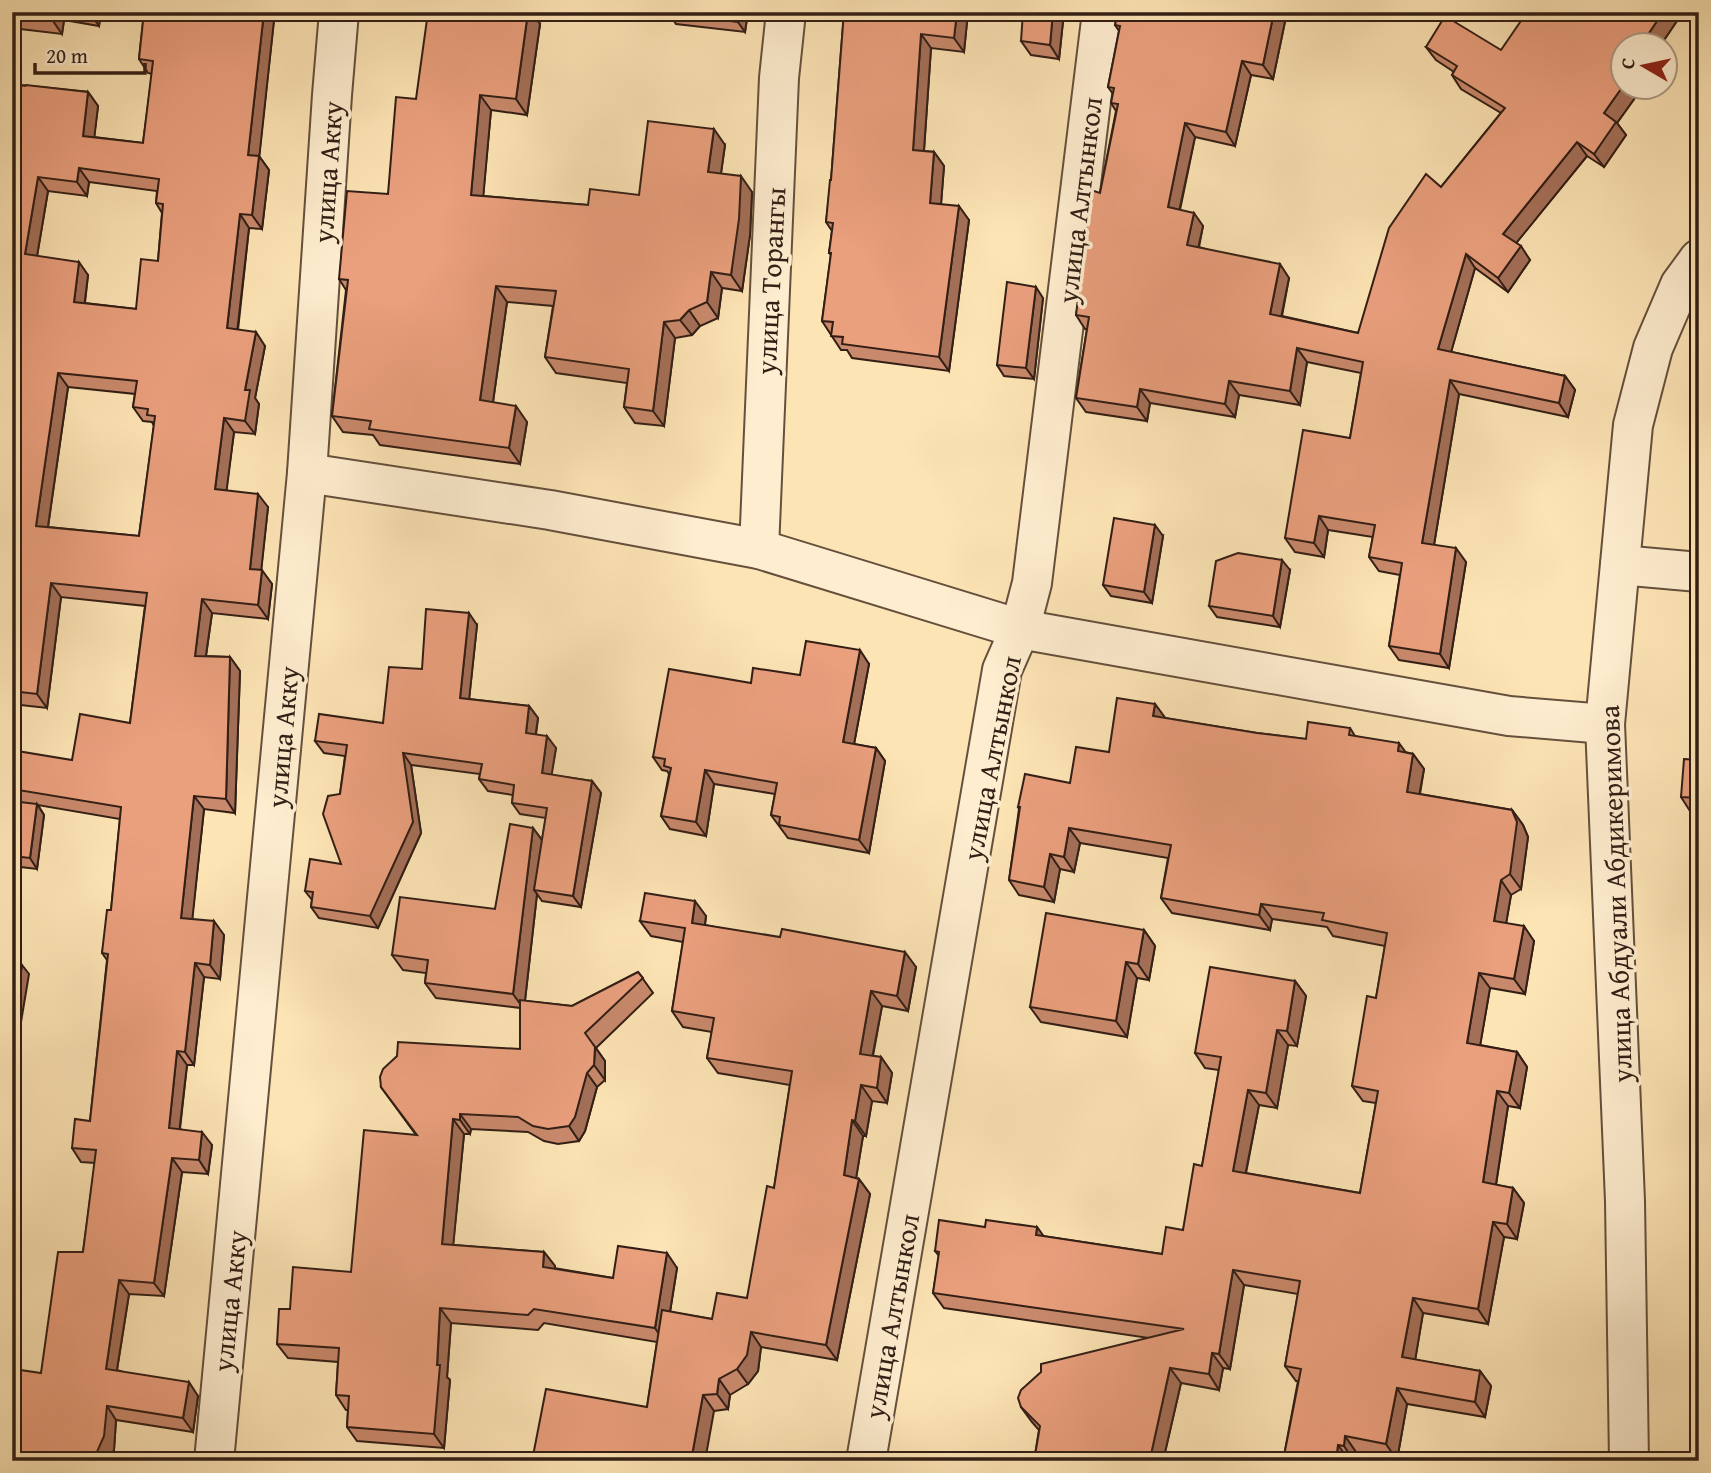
<svg xmlns="http://www.w3.org/2000/svg" width="1711" height="1473" viewBox="0 0 1711 1473" font-family="'Gentium Book Plus',serif">
<style>
.lines{fill:none;stroke-linecap:round;stroke-linejoin:round}
.street-casing{stroke:#65503d;stroke-width:42}
.street{stroke:#feedcf;stroke-width:38}
.wall{fill:#c9896c;stroke:#321e15;stroke-width:2;fill-rule:evenodd}
.shaded-wall{fill:#a46f58;stroke:#321e15;stroke-width:2}
.building{fill:#ea9f7d;stroke:#321e15;stroke-width:2;fill-rule:evenodd}
.labels{text-anchor:middle;dominant-baseline:central;stroke-width:7;stroke-linejoin:round;paint-order:stroke}
.street-label{font-size:28px;fill:#321e15;stroke:#feedcf}
</style>
<rect width="100%" height="100%" fill="#fde4b5"/>
<filter id="stains"><feTurbulence type="fractalNoise" baseFrequency=".00286" numOctaves="4"/><feColorMatrix values="0 0 0 0 .2 0 0 0 0 .09 0 0 0 0 .02 0 0 0 .5 -.17"/></filter>
<radialGradient id="worn" r=".72"><stop offset=".6" stop-color="#630" stop-opacity="0"/><stop offset="1" stop-color="#630" stop-opacity=".3"/></radialGradient>
<g class="lines">
<defs>
<g id="street">
<polyline points="307,473 550,510 759,549 1020,629 1509,716 1605,724"/>
<polyline points="759,549 779,78 786,12"/>
<polyline points="1620,565 1699,572"/>
<polyline points="214,1461 307,473 332,95 339,12"/>
<polyline points="866,1461 1002,670 1020,629 1032,583 1102,12"/>
<polyline points="1629,1461 1625,1201 1605,724 1633,425 1653,348 1680,285 1699,259"/>
</g>
</defs>
<use href="#street" class="street-casing"/>
<use href="#street" class="street"/>
</g>
<g class="wall">
<polygon points="12,12 101,12 99,26 64,20 62,34 12,28"/>
<path d="M144,12H279L278,20H274L259,156L269,170L262,229L249,228L238,330L265,346L255,398L259,404L255,434L234,432L226,491L268,507L261,570L272,584L268,619L212,613L206,656L230,657L240,671L235,813L204,809L192,919L224,935L220,979L204,977L194,1065H187L180,1129L212,1145L208,1174L182,1172L164,1296L129,1294L117,1370L198,1396L193,1432L116,1420L114,1450L41,1373L83,1252L95,1163L81,1162L72,1148L90,1121L107,960L102,953L111,910L120,819L38,805L44,815L37,869L12,866V801L20,802L12,791V779L72,760L130,723L145,606L61,597L47,708L12,704V84L88,92L98,106L94,137L143,143L152,74L148,73L139,59ZM89,182L157,191L156,203L162,213L158,261L136,309L85,303L88,275L37,256L48,191L87,196ZM68,387L135,394L133,407L143,421L152,422L154,426L139,536L48,527Z"/>
<polygon points="668,12 748,12 745,32 676,24"/>
<polygon points="844,12 968,12 964,52 931,48 924,151 934,152 944,166 941,204 969,220 949,371 852,358 847,350 841,350 822,321 831,255 829,253 832,231 826,222 831,180"/>
<polygon points="1064,12 1059,59 1031,55 1021,41"/>
<polygon points="1118,12 1287,12 1273,79 1251,75 1235,146 1195,137 1180,210 1203,226 1199,247 1289,278 1282,316 1358,333 1441,187 1501,113 1461,89 1452,75 1454,72 1436,60 1426,47 1501,50 1683,12 1660,46 1623,46 1623,88 1642,88 1617,123 1626,135 1604,167 1587,156 1516,243 1530,260 1508,292 1475,268 1451,352 1565,376 1575,390 1568,417 1459,394 1434,545 1466,562 1449,668 1399,660 1389,646 1400,575 1379,571 1369,557 1373,537 1328,530 1324,557 1295,552 1285,538 1350,438 1361,373 1307,362 1300,405 1239,395 1235,417 1150,403 1147,421 1086,412 1076,398 1087,329 1085,329 1076,315 1116,111 1111,103 1113,94 1108,87 1119,31 1115,25"/>
<polygon points="1429,12 1444,12 1441,18"/>
<polygon points="540,24 527,115 491,110 483,196 588,205 639,195 725,145 721,173 752,192 750,235 742,291 722,288 718,318 700,326 692,335 675,338 664,426 635,423 624,407 627,383 556,373 545,357 553,306 507,302 493,402 527,422 520,464 380,445 373,435 343,432 332,416 346,290 339,279 388,194 416,99"/>
<polygon points="1043,298 1034,379 1004,376 997,365"/>
<polygon points="1163,536 1152,603 1111,596 1103,585"/>
<polygon points="1290,570 1280,627 1217,617 1209,606"/>
<polygon points="477,625 469,699 529,706 538,718 536,735 556,748 551,775 592,781 601,793 581,907 542,901 537,894 525,1001 572,1006 638,972 653,993 596,1048 605,1061 605,1080 597,1087 585,1131 579,1141 558,1144 544,1141 528,1132 471,1129 470,1134 464,1134 453,1245 544,1252 555,1266 554,1268 613,1278 677,1268 670,1312 712,1319 747,1298 774,1188 790,1085 718,1073 707,1058 712,1032 683,1027 672,1011 683,942 651,936 640,921 706,916 705,925 916,967 908,1011 882,1006 873,1056 881,1057 892,1073 887,1103 872,1101 866,1136 863,1136 856,1178 859,1179 870,1194 837,1360 761,1347 758,1371 748,1384 730,1395 728,1409 714,1411 647,1407 657,1342 544,1323 538,1330 451,1323 447,1377 450,1380 444,1448 357,1441 347,1427 348,1410 346,1410 336,1395 338,1362 288,1358 277,1344 290,1309 351,1272 416,1135 381,1087 520,1049 520,1008 436,998 425,983 426,973 403,970 392,955 495,909 533,828 542,840 546,818 520,814 512,803 513,795 488,791 479,779 480,774 411,765 421,833 378,928 319,918 311,907 312,900 305,891 341,864 340,794 345,756 324,753 315,741 383,723 422,669"/>
<polygon points="869,664 854,744 876,748 885,761 869,853 788,838 771,815 775,794 714,784 706,836 670,829 661,816 669,774 667,771 662,770 653,757 751,683"/>
<polygon points="1155,704 1165,718 1257,733 1306,739 1350,728 1355,736 1405,752 1413,754 1424,769 1420,794 1512,810 1523,825 1528,837 1521,889 1511,895 1506,923 1534,941 1525,994 1490,988 1480,1045 1517,1052 1527,1067 1520,1108 1508,1106 1496,1185 1513,1188 1524,1203 1517,1239 1504,1237 1488,1324 1423,1313 1415,1360 1480,1371 1491,1386 1485,1417 1407,1404 1397,1460 1356,1452 1354,1461 1349,1460 1349,1461 1283,1461 1298,1381 1296,1381 1285,1366 1298,1294 1244,1285 1230,1369 1223,1368 1219,1390 1181,1383 1163,1461 1034,1461 1039,1430 1032,1422 1021,1407 1149,1338 944,1308 933,1293 939,1256 935,1251 985,1227 1037,1227 1043,1236 1162,1254 1183,1230 1202,1166 1219,1070 1205,1068 1195,1053 1295,981 1306,996 1297,1046 1288,1045 1277,1108 1259,1105 1246,1173 1360,1193 1376,1103 1363,1101 1352,1086 1376,998 1385,946 1333,936 1327,927 1272,919 1270,930 1172,913 1161,898 1168,858 1080,843 1074,872 1060,869 1054,902 1019,895 1009,880 1019,809 1018,807 1070,783 1109,752"/>
<polygon points="1699,760 1699,811 1690,811 1681,797"/>
<polygon points="1144,930 1155,946 1149,980 1137,978 1127,1037 1041,1022 1030,1007"/>
</g>
<g class="shaded-wall">
<polygon points="54,12 58,12 64,20 62,34 53,21"/>
<polygon points="90,12 101,12 99,26 90,13"/>
<polygon points="264,12 269,12 274,20 258,169 248,155"/>
<polygon points="272,12 279,12 278,20"/>
<polygon points="528,12 531,12 540,24 527,115 516,99"/>
<polygon points="739,12 748,12 745,32 738,22"/>
<polygon points="957,12 968,12 964,52 954,38"/>
<polygon points="1053,12 1064,12 1059,59 1050,45"/>
<polygon points="1274,12 1287,12 1273,79 1263,65"/>
<polygon points="1444,12 1441,18 1437,13"/>
<polygon points="1663,12 1683,12 1660,46 1645,46 1643,42"/>
<polygon points="921,34 931,48 923,164 913,150"/>
<polygon points="1242,61 1251,75 1235,146 1226,132"/>
<polygon points="1623,86 1623,88 1642,88 1617,123 1626,135 1604,167 1594,154 1604,113"/>
<polygon points="88,92 98,106 93,149 83,136"/>
<polygon points="480,95 491,110 482,211 471,195"/>
<polygon points="1185,123 1195,137 1177,221 1168,207"/>
<polygon points="714,129 725,145 719,187 708,172"/>
<polygon points="1577,142 1587,156 1513,247 1503,234"/>
<polygon points="934,152 944,166 940,217 930,203"/>
<polygon points="259,156 269,170 262,229 252,215"/>
<polygon points="79,168 89,182 87,196 77,182"/>
<polygon points="741,176 752,192 750,235 742,291 731,275"/>
<polygon points="38,177 48,191 35,268 25,254"/>
<polygon points="959,206 969,220 949,371 939,357"/>
<polygon points="1194,213 1203,226 1196,258 1187,245"/>
<polygon points="240,214 249,228 236,342 227,328"/>
<polygon points="1521,246 1530,260 1508,292 1498,278"/>
<polygon points="1466,254 1475,268 1448,363 1438,349"/>
<polygon points="79,262 88,275 83,316 74,302"/>
<polygon points="1280,264 1289,278 1279,328 1270,314"/>
<polygon points="711,272 722,288 718,318 707,302"/>
<polygon points="496,286 507,302 491,416 480,400"/>
<polygon points="1036,287 1043,298 1034,379 1026,368"/>
<polygon points="689,310 700,326 692,335 680,320"/>
<polygon points="664,322 675,338 664,426 653,411"/>
<polygon points="256,332 265,346 255,398 259,404 255,434 245,421 245,390"/>
<polygon points="1297,348 1307,362 1300,405 1290,391"/>
<polygon points="58,373 68,387 46,540 36,526"/>
<polygon points="1565,376 1575,390 1568,417 1559,403"/>
<polygon points="1450,380 1459,394 1432,557 1422,543"/>
<polygon points="1229,381 1239,395 1235,417 1225,404"/>
<polygon points="1140,389 1150,403 1147,421 1137,407"/>
<polygon points="516,406 527,422 520,464 509,448"/>
<polygon points="224,418 234,432 225,503 215,489"/>
<polygon points="258,494 268,507 260,582 250,569"/>
<polygon points="1319,516 1328,530 1324,557 1314,543"/>
<polygon points="1155,525 1163,536 1152,603 1144,592"/>
<polygon points="1456,548 1466,562 1449,668 1440,654"/>
<polygon points="1282,560 1290,570 1280,627 1273,616"/>
<polygon points="262,570 272,584 268,619 258,605"/>
<polygon points="51,583 61,597 47,708 37,694"/>
<polygon points="202,599 212,613 204,669 195,656"/>
<polygon points="469,613 477,625 468,710 460,698"/>
<polygon points="860,650 869,664 852,755 843,742"/>
<polygon points="230,657 240,671 235,813 226,799"/>
<polygon points="1155,704 1166,719 1153,716"/>
<polygon points="529,706 538,718 534,745 526,733"/>
<polygon points="547,736 556,748 550,785 542,773"/>
<polygon points="1399,743 1410,758 1398,751"/>
<polygon points="876,748 885,761 869,853 859,840"/>
<polygon points="403,753 411,765 421,833 378,928 370,916"/>
<polygon points="1413,754 1424,769 1417,807 1407,792"/>
<polygon points="705,770 714,784 706,836 696,822"/>
<polygon points="592,781 601,793 581,907 573,896"/>
<polygon points="194,796 204,809 191,932 181,918"/>
<polygon points="37,804 44,815 37,869 30,858"/>
<polygon points="1512,810 1523,825 1528,837 1521,889 1510,874"/>
<polygon points="533,828 544,843 534,890 537,894 524,1009 513,994"/>
<polygon points="1069,828 1080,843 1074,872 1064,857"/>
<polygon points="1050,854 1060,869 1054,902 1044,887"/>
<polygon points="1501,880 1511,895 1504,936 1494,921"/>
<polygon points="695,901 706,916 703,938 692,923"/>
<polygon points="1261,904 1272,919 1270,930 1259,915"/>
<polygon points="214,921 224,935 220,979 210,965"/>
<polygon points="1524,926 1534,941 1525,994 1514,979"/>
<polygon points="1144,930 1155,946 1149,980 1138,964"/>
<polygon points="905,952 916,967 908,1011 897,996"/>
<polygon points="1126,962 1137,978 1127,1037 1116,1021"/>
<polygon points="195,963 204,977 194,1065 185,1052"/>
<polygon points="22,965 29,974 15,1058 12,1053 12,1026"/>
<polygon points="1479,973 1490,988 1478,1058 1467,1043"/>
<polygon points="1295,981 1306,996 1297,1046 1287,1031"/>
<polygon points="871,991 882,1006 870,1069 860,1054"/>
<polygon points="1277,1030 1288,1045 1277,1108 1266,1093"/>
<polygon points="595,1047 605,1061 605,1080 594,1065"/>
<polygon points="177,1051 187,1065 178,1142 169,1128"/>
<polygon points="1517,1052 1527,1067 1520,1108 1509,1093"/>
<polygon points="881,1057 892,1073 887,1103 877,1088"/>
<polygon points="587,1073 597,1087 585,1131 579,1141 569,1126"/>
<polygon points="861,1085 872,1101 866,1136 855,1121"/>
<polygon points="1248,1090 1259,1105 1243,1186 1233,1171"/>
<polygon points="1497,1091 1508,1106 1494,1197 1483,1182"/>
<polygon points="460,1114 471,1129 470,1134 460,1120"/>
<polygon points="453,1119 464,1134 452,1258 442,1244"/>
<polygon points="852,1120 863,1136 854,1191 844,1175"/>
<polygon points="202,1132 212,1145 208,1174 199,1160"/>
<polygon points="172,1158 182,1172 164,1296 154,1283"/>
<polygon points="859,1179 870,1194 837,1360 826,1345"/>
<polygon points="1513,1188 1524,1203 1517,1239 1507,1224"/>
<polygon points="1493,1222 1504,1237 1488,1324 1478,1309"/>
<polygon points="1037,1227 1048,1242 1036,1235"/>
<polygon points="544,1252 555,1266 553,1281 543,1267"/>
<polygon points="667,1253 677,1268 665,1343 655,1328"/>
<polygon points="1233,1270 1244,1285 1230,1369 1219,1354"/>
<polygon points="119,1280 129,1294 115,1382 106,1369"/>
<polygon points="1413,1298 1423,1313 1413,1373 1402,1357"/>
<polygon points="440,1308 451,1323 447,1377 450,1380 444,1448 434,1434"/>
<polygon points="751,1332 761,1347 758,1371 748,1384 737,1369"/>
<polygon points="1212,1353 1223,1368 1219,1390 1209,1374"/>
<polygon points="1170,1368 1181,1383 1163,1461 1150,1461 1150,1459"/>
<polygon points="1480,1371 1491,1386 1485,1417 1475,1402"/>
<polygon points="719,1379 730,1395 728,1409 717,1394"/>
<polygon points="189,1382 198,1396 193,1432 183,1418"/>
<polygon points="1397,1388 1407,1404 1397,1460 1386,1444"/>
<polygon points="703,1395 714,1411 705,1461 691,1461"/>
<polygon points="107,1406 116,1420 114,1450 108,1461 93,1461"/>
<polygon points="1345,1436 1356,1452 1354,1461 1344,1446"/>
<polygon points="1338,1445 1349,1460 1349,1461 1336,1461"/>
</g>
<g class="building">
<polygon points="12,12 54,12 53,21 12,17"/>
<path d="M144,12H264L248,155L259,156L252,215L240,214L227,328L256,332L245,390H250L245,421L224,418L215,489L258,494L250,569L262,570L258,605L202,599L195,656L230,657L226,799L194,796L181,918L214,921L210,965L195,963L185,1052L177,1051L169,1128L202,1132L199,1160L172,1158L154,1283L119,1280L106,1369L189,1382L183,1418L107,1406L104,1436L93,1461H12V1431L20,1370L41,1373L58,1252H83L96,1150L72,1148L75,1119L90,1121L108,954L102,953L107,910H111L121,807L12,789V779L17,751L72,760L80,714L130,723L147,593L51,583L37,694L12,691V84L25,86L26,85L88,92L83,136L143,143L153,61L139,59ZM79,168L159,179L156,203L163,204L158,261L141,259L136,309L74,302L79,262L25,254L38,177L77,182ZM58,373L137,381L133,407L148,409L147,415L155,416L139,536L36,526Z"/>
<polygon points="428,12 528,12 516,99 480,95 471,195 588,205 590,189 639,195 648,121 714,129 708,172 741,176 739,219 731,275 711,272 707,302 689,310 680,320 664,322 653,411 624,407 629,369 545,357 556,291 496,286 480,400 516,406 509,448 369,429 371,421 332,416 348,280 339,279 347,191 388,194 396,97 416,99"/>
<polygon points="668,12 739,12 738,22"/>
<polygon points="844,12 957,12 954,38 921,34 913,150 934,152 930,203 959,206 939,357 842,344 843,337 831,336 833,322 822,321 831,253 829,253 833,223 826,222 830,180 831,180"/>
<polygon points="1023,12 1053,12 1050,45 1021,41"/>
<polygon points="1118,12 1274,12 1263,65 1242,61 1226,132 1185,123 1168,207 1194,213 1187,245 1280,264 1270,314 1358,333 1389,228 1426,174 1441,187 1505,108 1452,75 1457,66 1426,47 1445,16 1501,50 1527,12 1663,12 1643,42 1648,46 1623,46 1623,86 1604,113 1616,122 1594,154 1577,142 1503,234 1521,246 1498,278 1466,254 1438,349 1565,376 1559,403 1450,380 1422,543 1456,548 1440,654 1389,646 1402,563 1369,557 1375,525 1319,516 1314,543 1285,538 1303,430 1350,438 1363,362 1297,348 1290,391 1229,381 1225,404 1140,389 1137,407 1076,398 1089,317 1076,315 1091,190 1100,193 1118,104 1111,103 1114,88 1108,87 1120,26 1115,25"/>
<polygon points="1007,282 1036,287 1026,368 997,365"/>
<polygon points="1114,518 1155,525 1144,592 1103,585"/>
<polygon points="1238,553 1282,560 1273,616 1209,606 1216,561"/>
<polygon points="426,609 469,613 460,698 529,706 526,733 547,736 542,773 592,781 573,896 534,890 547,808 512,803 514,785 479,779 482,764 403,753 413,822 370,916 311,907 313,892 305,891 310,859 341,864 323,814 328,796 340,794 347,745 315,741 319,714 383,723 389,667 422,669"/>
<polygon points="806,641 860,650 843,742 876,748 859,840 779,825 780,817 771,815 777,783 705,770 696,822 661,816 671,768 664,766 665,759 653,757 669,669 751,683 753,668 800,675"/>
<polygon points="1117,698 1155,704 1153,716 1257,733 1306,739 1308,722 1350,728 1349,735 1399,743 1398,751 1413,754 1407,792 1512,810 1517,822 1510,874 1501,880 1494,921 1524,926 1514,979 1479,973 1467,1043 1517,1052 1509,1093 1497,1091 1483,1182 1513,1188 1507,1224 1493,1222 1478,1309 1413,1298 1402,1357 1480,1371 1475,1402 1397,1388 1386,1444 1345,1436 1344,1446 1338,1445 1336,1461 1283,1461 1301,1369 1285,1366 1300,1281 1233,1270 1219,1354 1212,1353 1209,1374 1170,1368 1150,1459 1147,1461 1034,1461 1040,1426 1021,1407 1018,1398 1021,1390 1041,1372 1041,1364 1184,1329 933,1293 939,1252 935,1251 939,1220 985,1227 986,1220 1037,1227 1036,1235 1162,1254 1166,1227 1183,1230 1194,1164 1202,1166 1221,1057 1195,1053 1210,967 1295,981 1287,1031 1277,1030 1266,1093 1248,1090 1233,1171 1360,1193 1378,1091 1352,1086 1367,996 1376,998 1387,933 1322,920 1324,913 1261,904 1259,915 1161,898 1171,845 1069,828 1064,857 1050,854 1044,887 1009,880 1020,807 1018,807 1025,774 1070,783 1076,747 1109,752"/>
<polygon points="1684,759 1699,760 1699,798 1681,797"/>
<polygon points="12,801 37,804 30,858 12,856"/>
<polygon points="510,824 533,828 513,994 425,983 428,960 392,955 400,897 495,909"/>
<polygon points="645,893 695,901 692,923 780,937 782,929 905,952 897,996 871,991 860,1054 881,1057 877,1088 861,1085 855,1121 852,1120 844,1175 859,1179 826,1345 751,1332 747,1355 737,1369 719,1379 717,1394 703,1395 691,1461 532,1461 546,1389 647,1407 662,1310 712,1319 717,1293 747,1298 767,1186 774,1188 792,1071 707,1058 714,1018 672,1011 685,928 640,921"/>
<polygon points="1046,913 1144,930 1138,964 1126,962 1116,1021 1030,1007"/>
<polygon points="12,963 22,965 12,1026"/>
<polygon points="638,972 643,978 585,1033 595,1047 594,1065 587,1073 575,1117 569,1126 548,1129 533,1126 518,1117 460,1114 460,1120 453,1119 442,1244 544,1252 543,1267 613,1278 618,1246 667,1253 655,1328 534,1309 528,1315 440,1308 437,1365 440,1365 434,1434 347,1427 349,1396 336,1395 339,1348 277,1344 279,1309 290,1309 293,1267 351,1272 364,1130 417,1135 381,1087 380,1077 383,1069 397,1056 398,1042 520,1049 520,1000 572,1006"/>
</g>
<g class="labels">
<g class="street-label">
<text transform="translate(327 172) rotate(-86)">улица Акку</text>
<text transform="translate(1079 200) rotate(-83)">улица Алтынкол</text>
<text transform="translate(770 281) rotate(-87)">улица Торангы</text>
<text transform="translate(282 737) rotate(-85)">улица Акку</text>
<text transform="translate(991 758) rotate(-79)">улица Алтынкол</text>
<text transform="translate(1615 894) rotate(-92)">улица Абдуали Абдикеримова</text>
<text transform="translate(229 1301) rotate(-84)">улица Акку</text>
<text transform="translate(891 1316) rotate(-80)">улица Алтынкол</text>
</g>
</g>
<rect width="1711" height="1473" fill="none" stroke="#fde4b5" stroke-width="42"/>
<rect x="14" y="14" width="1683" height="1445" fill="none" stroke="#321e15" stroke-width="3.5"/>
<rect x="21" y="21" width="1669" height="1431" fill="none" stroke="#321e15" stroke-width="2"/>
<g transform="translate(1644 66) rotate(279)"><circle r="33" fill="#feedcf" stroke="#ac9a85" stroke-width="2"/>
<path d="M0-5L12 26L0 18L-12 26Z" fill="#8f2418"/>
<text y="-10" font-size="19" font-weight="bold" text-anchor="middle" fill="#321e15">С</text>
</g>
<path d="M35 63v10h110v-10" fill="none" stroke="#321e15" stroke-width="3.5"/>
<text x="46" y="63" font-size="21" fill="#321e15" stroke="#feedcf" stroke-width="5" paint-order="stroke">20 m</text>
<rect width="100%" height="100%" filter="url(#stains)"/>
<rect width="100%" height="100%" fill="url(#worn)"/>
</svg>
